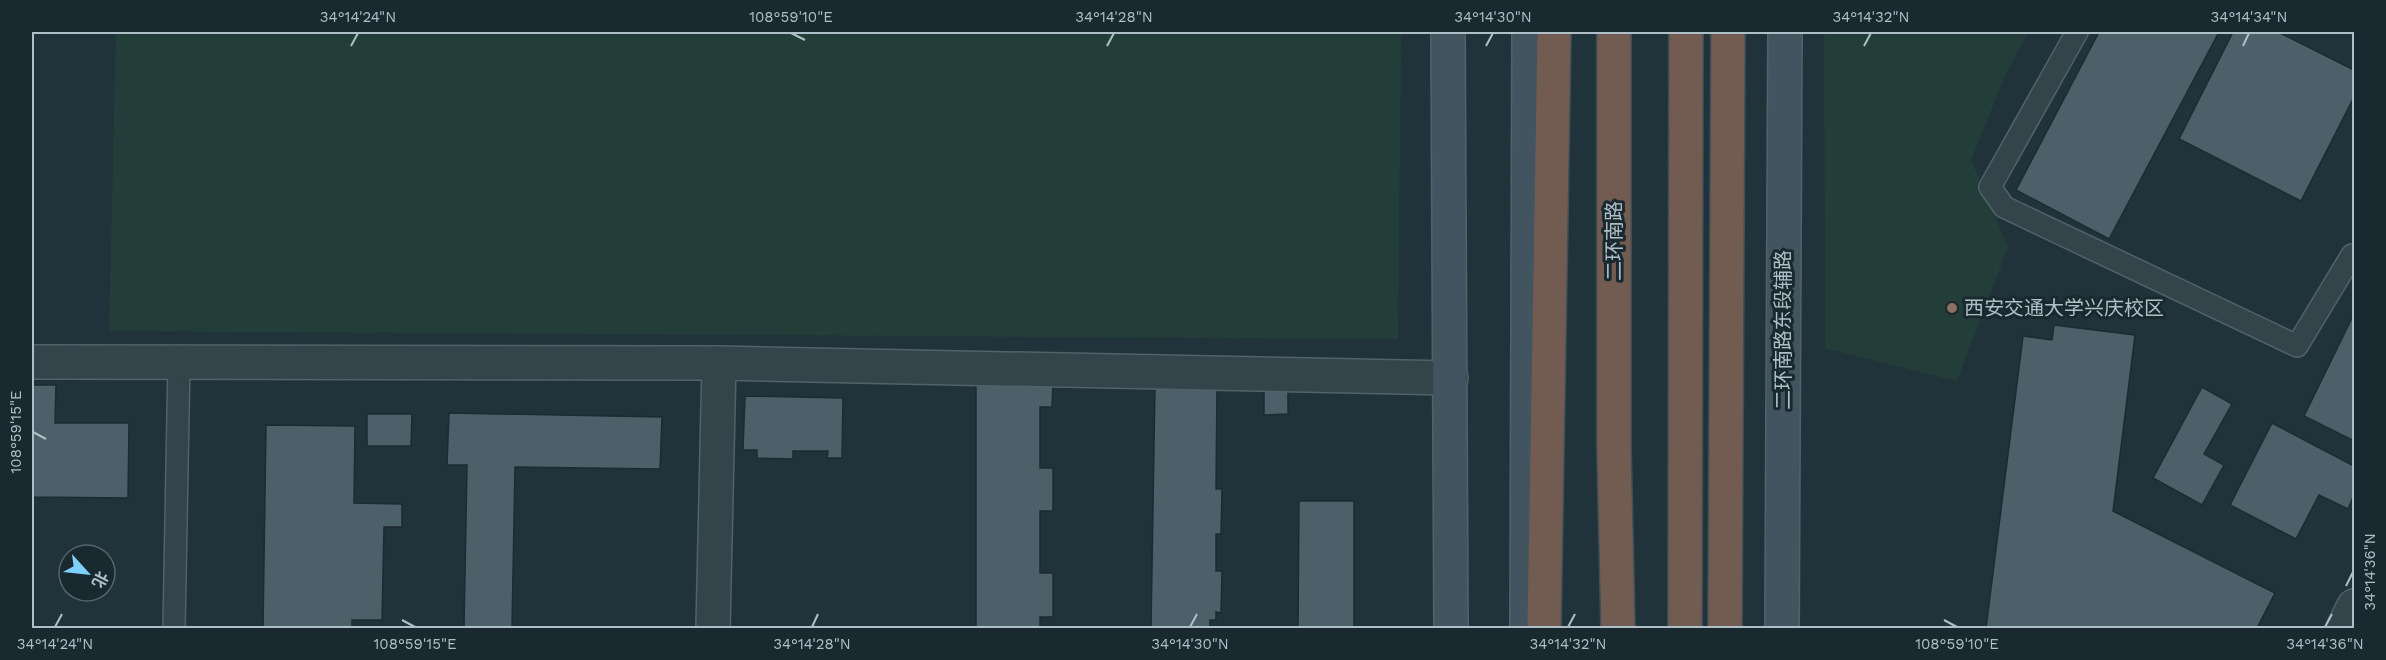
<svg xmlns="http://www.w3.org/2000/svg" width="2386" height="660" viewBox="0 0 2386 660" font-family="'Work Sans','Noto Sans SC',sans-serif">
<style>
.green{fill:#233e39}
.building{fill:#4b6069;stroke:#1c2b32;stroke-width:1.5}
.lines{fill:none;stroke-linecap:round;stroke-linejoin:round}
.lane-casing{stroke:#526269;stroke-width:24}
.street-casing{stroke:#526269;stroke-width:36}
.secondary-casing{stroke:#526269;stroke-width:36}
.highway-casing{stroke:#3f4f56;stroke-width:36}
.lane{stroke:#34444b;stroke-width:21}
.street{stroke:#34444b;stroke-width:33}
.secondary{stroke:#42545f;stroke-width:33}
.highway{stroke:#725c51;stroke-width:33}
.ticks{fill:none;stroke:#afbfc7;stroke-width:2}
.education-dot{fill:#8d6e63;stroke:#1a2930;stroke-width:2}
.labels{text-anchor:middle;dominant-baseline:central;stroke-width:6;stroke-linejoin:round;paint-order:stroke}
.street-label{font-size:20px;fill:#afbfc7;stroke:#1a2930}
.poi-label{font-size:20px;fill:#afbfc7;stroke:#1a2930;text-anchor:start}
.neatline{fill:none;stroke:#afbfc7;stroke-width:2}
.ticks-label{font-size:15px;text-anchor:middle;fill:#afbfc7}
</style>
<rect width="100%" height="100%" fill="#20333b"/>
<g class="green">
<polygon points="116,32 1401,32 1398,339 109,331"/>
<polygon points="1824,32 2028,32 2005,76 1971,160 2008,247 1957,381 1825,348"/>
</g>
<g class="building">
<polygon points="2099,32 2219,32 2109,239 2016,190"/>
<polygon points="2233,32 2278,32 2354,70 2354,97 2301,201 2179,139"/>
<polygon points="2354,314 2354,441 2304,416"/>
<polygon points="2054,325 2135,335 2113,511 2275,593 2257,628 1986,628 2023,336 2052,340"/>
<polygon points="976,382 1053,383 1052,407 1040,407 1040,468 1053,468 1053,511 1040,511 1040,573 1053,573 1053,617 1040,617 1040,628 976,628"/>
<polygon points="32,385 56,385 55,423 129,423 128,498 32,497"/>
<polygon points="1155,385 1217,386 1216,489 1222,489 1221,534 1216,534 1216,571 1222,571 1221,613 1216,612 1216,620 1210,620 1210,628 1151,628"/>
<polygon points="1264,387 1288,387 1288,414 1264,415"/>
<polygon points="2202,387 2232,404 2204,454 2224,465 2202,505 2153,478"/>
<polygon points="745,396 843,398 842,458 827,458 828,451 793,451 793,459 757,458 757,450 743,450"/>
<polygon points="449,413 662,417 660,469 515,467 512,628 464,628 467,465 447,465"/>
<polygon points="367,414 412,414 411,446 367,446"/>
<polygon points="2272,423 2354,466 2354,495 2348,509 2319,495 2296,539 2230,505"/>
<polygon points="266,425 355,426 354,503 402,504 402,527 384,527 382,620 352,620 352,628 263,628"/>
<polygon points="1299,501 1354,501 1354,628 1298,628"/>
</g>
<g class="lines">
<defs>
<g id="lane">
<polyline points="2077,32 1990,187 2004,207 2297,346 2352,255 2354,256"/>
<polyline points="174,628 179,362"/>
</g>
<g id="street">
<polyline points="32,362 719,363 1451,378"/>
<polyline points="713,628 719,363"/>
<polyline points="2343,628 2354,606"/>
</g>
<g id="secondary">
<polyline points="1448,32 1451,628"/>
<polyline points="1527,628 1529,32"/>
<polyline points="1782,628 1785,32"/>
</g>
<g id="highway">
<polyline points="1614,32 1614,450 1618,628"/>
<polyline points="1544,628 1554,32"/>
<polyline points="1685,628 1686,32"/>
<polyline points="1725,628 1728,32"/>
</g>
</defs>
<use href="#lane" class="lane-casing"/>
<use href="#street" class="street-casing"/>
<use href="#secondary" class="secondary-casing"/>
<use href="#highway" class="highway-casing"/>
<use href="#lane" class="lane"/>
<use href="#street" class="street"/>
<use href="#secondary" class="secondary"/>
<use href="#highway" class="highway"/>
</g>
<path class="ticks" d="M791,33L805,40M351,46L358,33M1107,46L1114,33M1486,46L1493,33M1864,46L1871,33M2243,46L2249,33M33,432L46,439M2346,586L2353,572M402,620L415,627M1944,620L1957,627M55,627L62,614M812,627L818,614M1190,627L1197,614M1568,627L1575,614M2325,627L2332,614"/>
<circle class="education-dot" cx="1952" cy="308" r="6"/>
<g class="labels">
<g class="street-label">
<text transform="translate(1614 241) rotate(-90)">二环南路</text>
<text transform="translate(1783 330) rotate(-90)">二环南路东段辅路</text>
</g>
<g class="poi-label">
<text x="1964" y="308">西安交通大学兴庆校区</text>
</g>
</g>
<rect width="2386" height="660" fill="none" stroke="#1a2930" stroke-width="66"/>
<g transform="translate(87 573) rotate(117)"><circle r="28" fill="#1a2930" stroke="#56656c" stroke-width="1.5"/>
<path d="M0-4.5L10 22L0 15L-10 22Z" fill="#7ed1fd"/>
<text y="-9" font-size="16" font-weight="bold" text-anchor="middle" fill="#afbfc7">北</text>
</g>
<rect x="33" y="33" width="2320" height="594" class="neatline"/>
<g class="ticks-label">
<text x="358" y="22">34°14'24"N</text>
<text x="791" y="22">108°59'10"E</text>
<text x="1114" y="22">34°14'28"N</text>
<text x="1493" y="22">34°14'30"N</text>
<text x="1871" y="22">34°14'32"N</text>
<text x="2249" y="22">34°14'34"N</text>
<text transform="translate(16 432) rotate(-90)" y="5">108°59'15"E</text>
<text transform="translate(2370 572) rotate(-90)" y="5">34°14'36"N</text>
<text x="55" y="649">34°14'24"N</text>
<text x="415" y="649">108°59'15"E</text>
<text x="812" y="649">34°14'28"N</text>
<text x="1190" y="649">34°14'30"N</text>
<text x="1568" y="649">34°14'32"N</text>
<text x="1957" y="649">108°59'10"E</text>
<text x="2325" y="649">34°14'36"N</text>
</g>
</svg>
